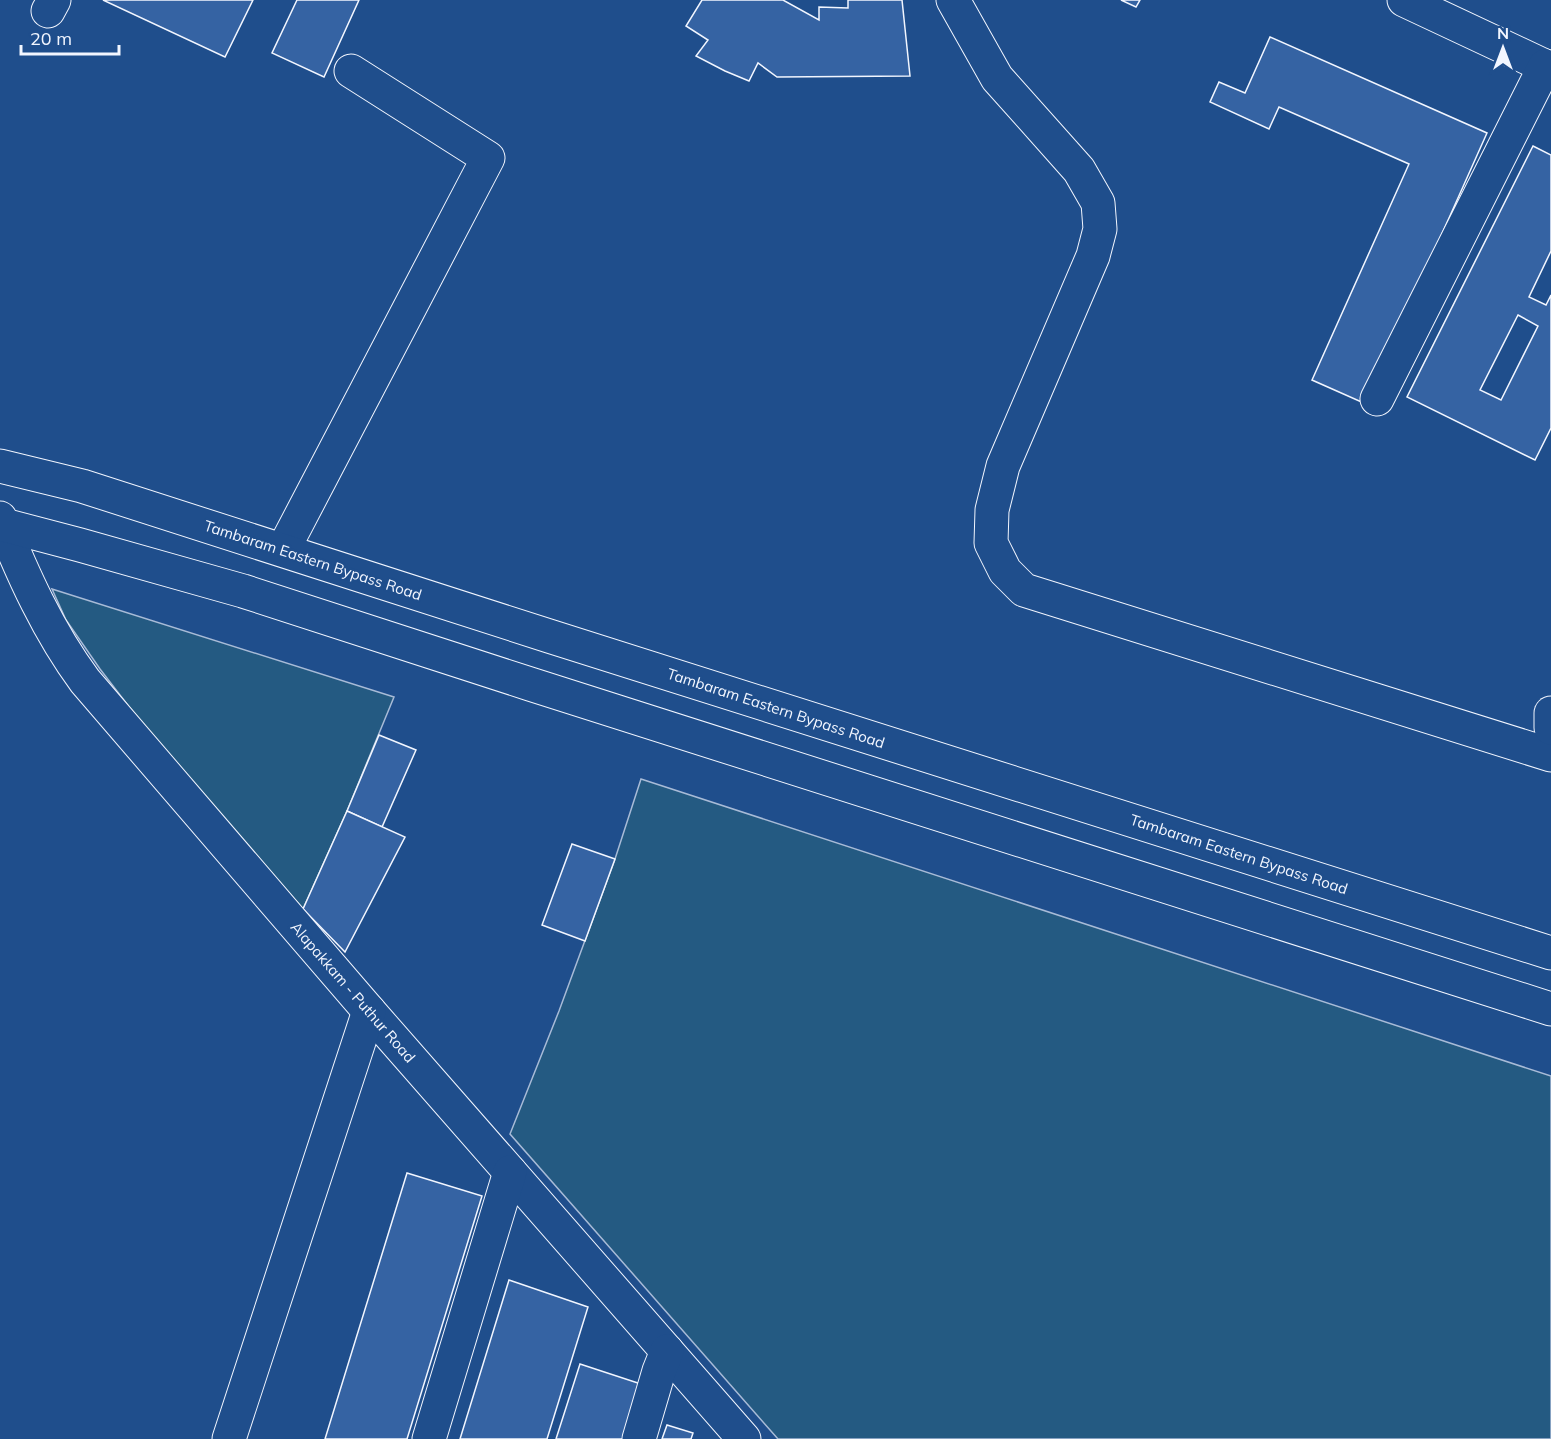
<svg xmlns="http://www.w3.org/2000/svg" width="1551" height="1439" viewBox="0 0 1551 1439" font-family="Mulish,sans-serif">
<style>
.green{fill:#245a82;stroke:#a8bbd7;stroke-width:1.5}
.building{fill:#3563a3;stroke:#f2f6ff;stroke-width:1.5;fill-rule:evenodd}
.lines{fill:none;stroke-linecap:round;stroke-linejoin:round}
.minor-casing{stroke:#f2f6ff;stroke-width:35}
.major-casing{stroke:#f2f6ff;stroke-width:35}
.minor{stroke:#1f4e8c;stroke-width:33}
.major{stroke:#1f4e8c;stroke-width:33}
.labels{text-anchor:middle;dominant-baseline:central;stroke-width:4.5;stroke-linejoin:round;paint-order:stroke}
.street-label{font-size:15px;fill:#f2f6ff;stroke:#1f4e8c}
</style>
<rect width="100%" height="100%" fill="#1f4e8c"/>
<g class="green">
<polygon points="52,589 394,697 347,811 303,909 166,755 100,669 66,620"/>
<polygon points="641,779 1551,1076 1551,1439 778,1439 510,1134 559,1011 615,859"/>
</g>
<g class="building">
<polygon points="103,0 253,0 225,57"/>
<polygon points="297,0 359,0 324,77 272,53"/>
<polygon points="702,0 783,0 819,20 819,7 848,8 848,0 902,0 910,76 777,77 758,63 749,81 725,71 696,56 708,40 686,26"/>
<polygon points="1121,0 1140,0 1136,7"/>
<polygon points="1270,37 1487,133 1366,404 1312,380 1409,164 1279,107 1269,129 1210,102 1219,82 1245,93"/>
<path d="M1533,146L1551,155V251L1529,297L1546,305L1551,295V428L1535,460L1407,397ZM1518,315L1538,326L1501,400L1480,390Z"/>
<polygon points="379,735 416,750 382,827 347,811"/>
<polygon points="347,811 405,837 345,952 303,909"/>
<polygon points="572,844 615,859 585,941 542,925"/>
<polygon points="407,1173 482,1196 407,1439 325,1439"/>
<polygon points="509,1280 588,1307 547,1439 460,1439"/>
<polygon points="580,1364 647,1386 630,1439 556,1439"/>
<polygon points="667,1425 693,1433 691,1439 662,1439"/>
</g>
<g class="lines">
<defs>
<g id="minor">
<polyline points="953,0 997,78 1079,170 1098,203 1100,229 1093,256 1003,466 992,510 991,543 1005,571 1024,590 1551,755"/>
<polyline points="1404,0 1551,69"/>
<polyline points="48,11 54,0"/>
<polyline points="1377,399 1545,66"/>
<path d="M0,518C23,575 48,631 85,681L369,1011L744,1439"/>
<polyline points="283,550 488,158 351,71"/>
<polyline points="1551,713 1551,728"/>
<polyline points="229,1439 369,1011"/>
<polyline points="429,1439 510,1172"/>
<polyline points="639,1439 659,1371 667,1351"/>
</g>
<g id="major">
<polyline points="0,466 82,486 549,636 1551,953"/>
<polyline points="0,524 80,545 243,591 530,684 1551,1009"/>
</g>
</defs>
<use href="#minor" class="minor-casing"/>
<use href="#major" class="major-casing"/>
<use href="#minor" class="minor"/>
<use href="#major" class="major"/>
</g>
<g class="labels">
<g class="street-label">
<text transform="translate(313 560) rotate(18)">Tambaram Eastern Bypass Road</text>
<text transform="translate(776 708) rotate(18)">Tambaram Eastern Bypass Road</text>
<text transform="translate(1239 854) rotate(18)">Tambaram Eastern Bypass Road</text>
<text transform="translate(353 992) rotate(49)">Alapakkam - Puthur Road</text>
</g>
</g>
<g transform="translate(1503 48)" stroke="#1f4e8c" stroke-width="4.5" paint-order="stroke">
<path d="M0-4.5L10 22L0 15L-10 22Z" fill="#f2f6ff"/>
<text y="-9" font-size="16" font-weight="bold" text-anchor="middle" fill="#f2f6ff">N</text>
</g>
<path d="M21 45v9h98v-9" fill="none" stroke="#f2f6ff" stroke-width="3"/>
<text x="30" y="45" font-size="18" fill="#f2f6ff" stroke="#1f4e8c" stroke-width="4.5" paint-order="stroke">20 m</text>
</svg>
